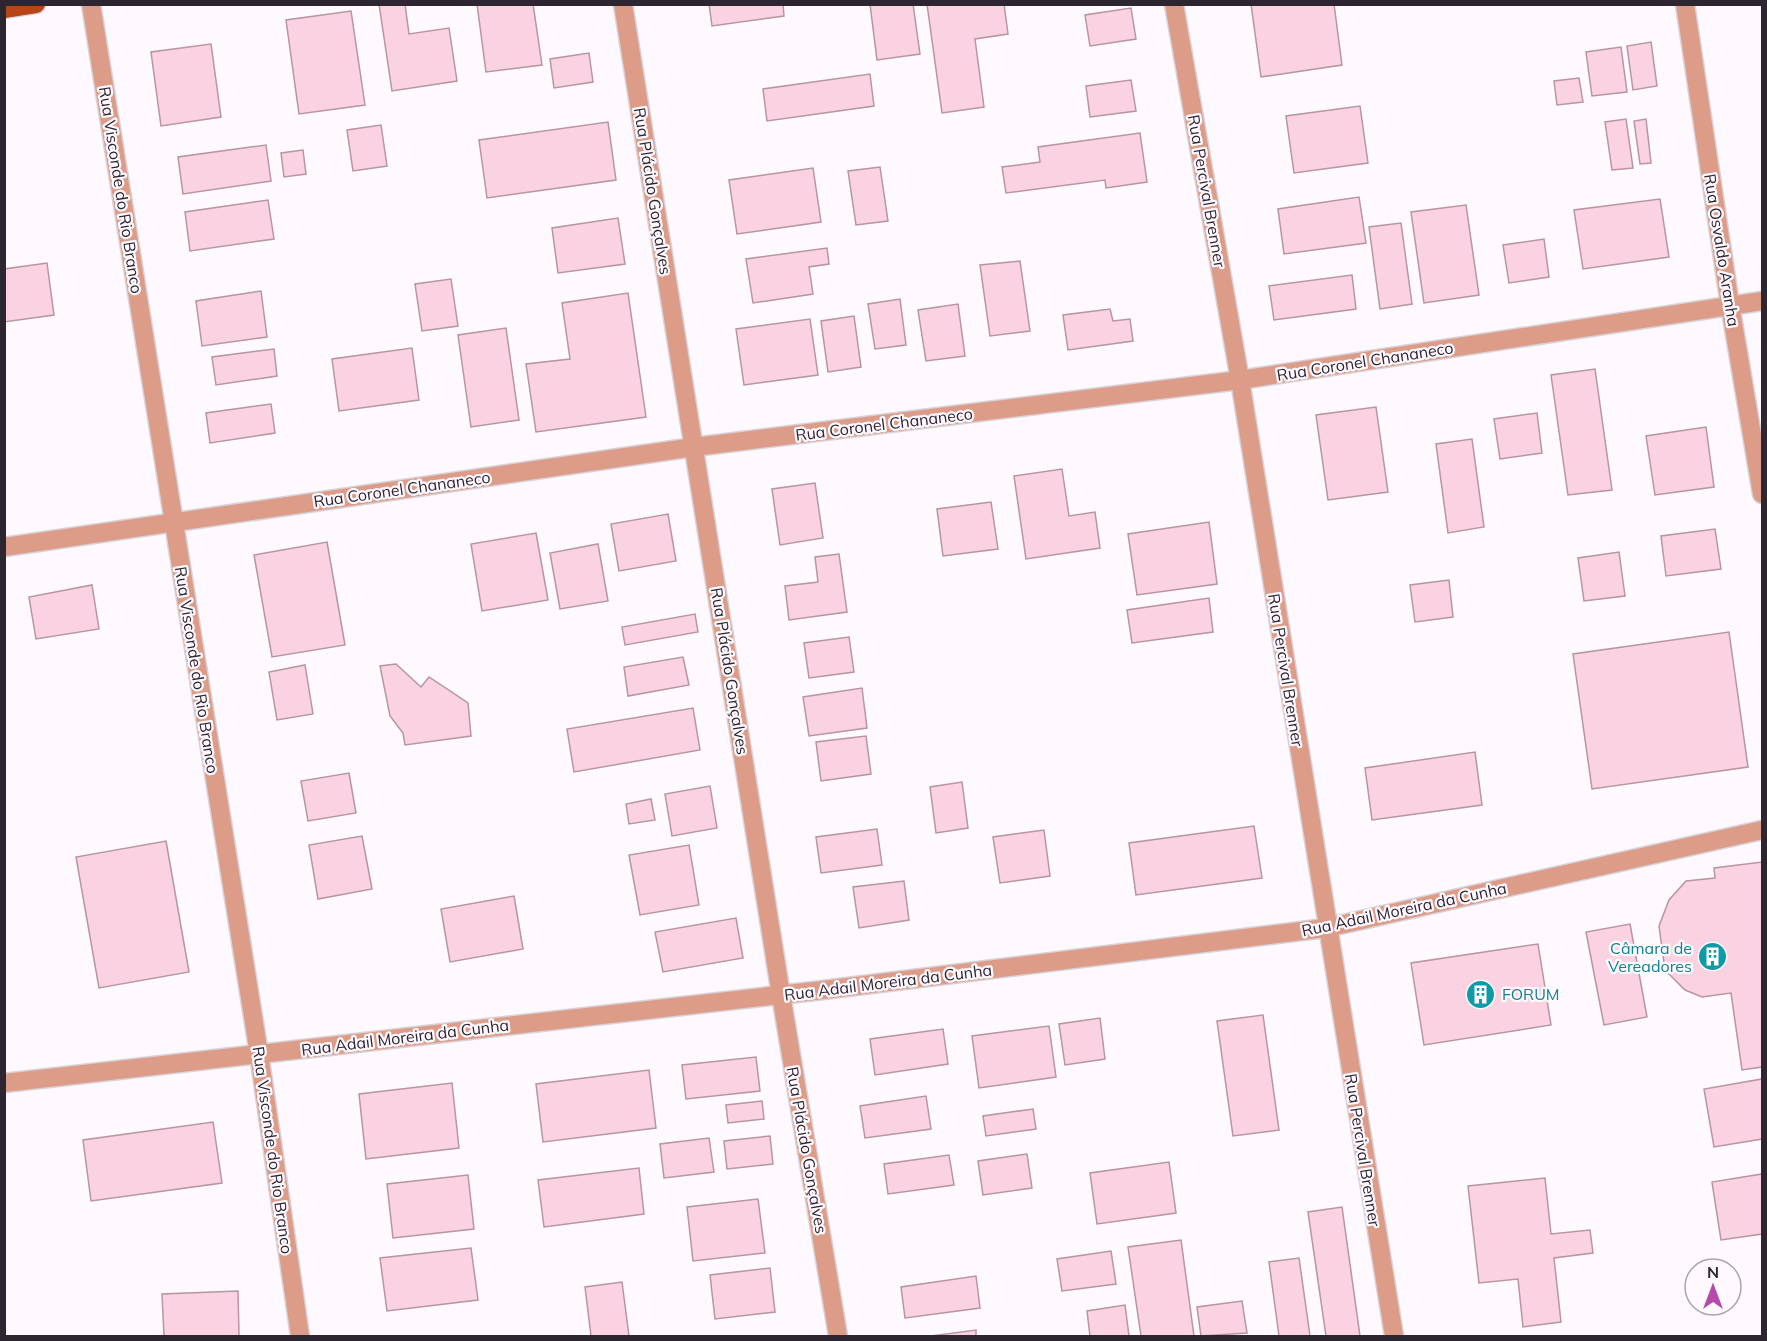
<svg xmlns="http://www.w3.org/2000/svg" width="1767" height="1341" viewBox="0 0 1767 1341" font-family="Mulish,sans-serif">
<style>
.building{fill:#fbd2e1;stroke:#b795a2;stroke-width:1.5}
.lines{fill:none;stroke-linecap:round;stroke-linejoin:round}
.minor-casing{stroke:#d8d3da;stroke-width:21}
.major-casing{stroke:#d8d3da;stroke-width:21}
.minor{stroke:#dd9c87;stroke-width:18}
.major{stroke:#b84518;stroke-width:18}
.labels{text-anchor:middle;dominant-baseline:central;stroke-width:4.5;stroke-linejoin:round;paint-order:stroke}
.street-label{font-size:16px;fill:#2d2530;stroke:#fdf9ff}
.culture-label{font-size:16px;fill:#0d838f;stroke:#fdf9ff;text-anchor:end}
</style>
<rect width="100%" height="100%" fill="#fdf9ff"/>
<g class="building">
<polygon points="379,4 405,4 409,34 449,28 457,81 392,91"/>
<polygon points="477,4 533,4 542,65 486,72"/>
<polygon points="709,4 783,4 784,16 712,26"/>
<polygon points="870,4 913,4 920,54 877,60"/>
<polygon points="927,4 1004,4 1008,34 975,39 984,107 942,113"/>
<polygon points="1251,4 1334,4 1342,65 1261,77"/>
<polygon points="1131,8 1136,39 1090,46 1085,15"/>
<polygon points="351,11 365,105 299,114 286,20"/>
<polygon points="1651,42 1657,86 1633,90 1627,46"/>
<polygon points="211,44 221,117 161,126 151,52"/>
<polygon points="1621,47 1627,92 1592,96 1586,52"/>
<polygon points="589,53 593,82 554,88 550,59"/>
<polygon points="870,74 874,106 767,121 763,89"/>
<polygon points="1579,78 1583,102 1557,105 1554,81"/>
<polygon points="1131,80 1136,111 1090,117 1086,86"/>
<polygon points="1360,106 1368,163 1294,173 1286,116"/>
<polygon points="1626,119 1633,168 1612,170 1605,122"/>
<polygon points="1646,119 1651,163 1640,164 1634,121"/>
<polygon points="608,122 616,180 487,198 479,140"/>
<polygon points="381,125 387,166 353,171 347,130"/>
<polygon points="1140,133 1147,182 1106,188 1105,180 1006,193 1002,167 1040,162 1038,147"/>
<polygon points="266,145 271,181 183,194 178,157"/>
<polygon points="303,150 306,174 284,177 281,153"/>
<polygon points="880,167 888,221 856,225 848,171"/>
<polygon points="813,168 821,222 737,234 729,180"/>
<polygon points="1359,197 1366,243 1284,254 1278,209"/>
<polygon points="1660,199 1669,257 1583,269 1574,210"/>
<polygon points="268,200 274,239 190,251 185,212"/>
<polygon points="1466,205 1479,295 1424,303 1411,212"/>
<polygon points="618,218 625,264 558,273 552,228"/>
<polygon points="1401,223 1412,304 1380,309 1369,227"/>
<polygon points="1544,239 1549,277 1509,283 1503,245"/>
<polygon points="827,248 829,264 809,267 813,294 753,303 746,259"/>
<polygon points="1020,261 1030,331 990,336 980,265"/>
<polygon points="47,263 54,315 4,322 4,269"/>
<polygon points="1352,275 1356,309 1274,320 1269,286"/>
<polygon points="451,279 458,326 422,331 415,284"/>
<polygon points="261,291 267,337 202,346 196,301"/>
<polygon points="628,293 646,417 536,432 526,364 570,359 562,303"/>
<polygon points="900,299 906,345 875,349 868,304"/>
<polygon points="958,304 965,356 926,361 918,310"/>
<polygon points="1110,309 1113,321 1130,319 1133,341 1068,350 1063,315"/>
<polygon points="854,316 861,367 828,372 821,321"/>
<polygon points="810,319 818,375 744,385 736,329"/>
<polygon points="506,328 519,420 471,427 458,335"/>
<polygon points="412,348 419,400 339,411 332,359"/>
<polygon points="274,349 277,376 216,385 212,357"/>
<polygon points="1595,369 1612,490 1568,495 1551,375"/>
<polygon points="271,404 275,433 210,443 206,413"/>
<polygon points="1376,407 1388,492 1328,500 1316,415"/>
<polygon points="1537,413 1542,453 1500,459 1494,419"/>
<polygon points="1706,427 1714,487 1655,495 1646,436"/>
<polygon points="1472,439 1484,527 1448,533 1436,444"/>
<polygon points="1062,469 1069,516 1095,512 1100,548 1026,559 1014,476"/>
<polygon points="815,483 823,538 780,545 772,489"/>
<polygon points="991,502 998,549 943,556 937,509"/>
<polygon points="668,514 676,561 619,571 611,524"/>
<polygon points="1209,522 1217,584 1137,595 1128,534"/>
<polygon points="1715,529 1721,569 1666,576 1661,536"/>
<polygon points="536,533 548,600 482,611 471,544"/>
<polygon points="327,542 345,645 272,657 254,555"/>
<polygon points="598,544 608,601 560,609 550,553"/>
<polygon points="1619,552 1625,596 1584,601 1578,558"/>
<polygon points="839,554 847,612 789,620 785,586 818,582 815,557"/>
<polygon points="1449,580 1453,617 1415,622 1410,585"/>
<polygon points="92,585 99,629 36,639 29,597"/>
<polygon points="1209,598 1213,632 1132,643 1127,610"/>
<polygon points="695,614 698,632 625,645 622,627"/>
<polygon points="1729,632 1748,767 1592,789 1573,654"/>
<polygon points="849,637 854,672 809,678 804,643"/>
<polygon points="683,657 689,685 628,696 624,667"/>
<polygon points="396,664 421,687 429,677 468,703 471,736 405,745 403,733 390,716 380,666"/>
<polygon points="305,665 313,714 277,720 269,672"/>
<polygon points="862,688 867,728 809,736 803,697"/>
<polygon points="693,708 700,750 574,772 567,729"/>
<polygon points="866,736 871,774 821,781 816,742"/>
<polygon points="1475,752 1482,805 1372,820 1365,768"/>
<polygon points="349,773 356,813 308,821 301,781"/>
<polygon points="962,782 968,828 936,833 930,787"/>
<polygon points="710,786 717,828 672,836 665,794"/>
<polygon points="651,799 655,820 629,824 626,804"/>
<polygon points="1254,826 1262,878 1136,895 1129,843"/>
<polygon points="877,829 882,865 821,873 816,837"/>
<polygon points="1044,830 1050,876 1000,883 993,837"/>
<polygon points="362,836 372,889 318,899 309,845"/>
<polygon points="166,841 189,972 99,988 76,857"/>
<polygon points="689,845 699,905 640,915 629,855"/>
<polygon points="1762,862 1762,1067 1742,1070 1731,993 1702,997 1685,990 1665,970 1659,926 1669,900 1686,881 1715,878 1714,868"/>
<polygon points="904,881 909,920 859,928 853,887"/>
<polygon points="514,896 523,949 450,962 441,909"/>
<polygon points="736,918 743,958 663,972 655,932"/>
<polygon points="1630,924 1647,1017 1604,1025 1586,932"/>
<polygon points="1538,944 1551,1025 1424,1045 1411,963"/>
<polygon points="1263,1015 1279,1130 1233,1136 1217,1021"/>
<polygon points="1100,1018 1105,1059 1065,1065 1059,1024"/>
<polygon points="1049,1026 1056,1077 979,1088 972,1036"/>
<polygon points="943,1029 948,1064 875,1075 870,1039"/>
<polygon points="756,1057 760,1091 686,1099 682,1065"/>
<polygon points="649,1070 656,1128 543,1142 536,1084"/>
<polygon points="1762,1079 1762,1139 1714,1147 1704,1089"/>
<polygon points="452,1083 459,1148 366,1159 359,1094"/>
<polygon points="926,1096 931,1129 865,1138 860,1106"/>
<polygon points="762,1101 764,1119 728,1123 726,1105"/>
<polygon points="1033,1109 1036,1129 986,1136 983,1116"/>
<polygon points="213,1122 222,1183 91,1201 83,1140"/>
<polygon points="770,1136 773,1164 727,1169 724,1141"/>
<polygon points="709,1138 714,1172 664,1178 660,1144"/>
<polygon points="1027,1154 1032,1188 983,1195 978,1161"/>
<polygon points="949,1155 954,1185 888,1194 884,1164"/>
<polygon points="1169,1162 1176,1213 1097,1224 1090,1173"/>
<polygon points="639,1168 644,1214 544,1227 538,1180"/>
<polygon points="1762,1174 1762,1234 1721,1240 1712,1182"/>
<polygon points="468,1175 474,1229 393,1238 387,1184"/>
<polygon points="1545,1178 1551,1234 1590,1230 1593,1253 1554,1258 1561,1322 1523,1327 1518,1279 1479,1283 1468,1186"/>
<polygon points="758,1199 765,1253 693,1261 687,1207"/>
<polygon points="1342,1207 1360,1336 1326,1336 1308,1212"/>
<polygon points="1181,1240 1194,1336 1141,1336 1128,1247"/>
<polygon points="471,1248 478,1300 387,1311 380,1258"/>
<polygon points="1111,1251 1116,1284 1062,1291 1057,1259"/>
<polygon points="1299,1258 1310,1336 1279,1336 1269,1262"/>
<polygon points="770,1268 775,1312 715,1319 710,1275"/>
<polygon points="976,1276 980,1308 905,1318 901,1287"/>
<polygon points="622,1282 629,1336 591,1336 585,1287"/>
<polygon points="238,1291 239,1336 164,1336 162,1294"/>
<polygon points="1242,1301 1247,1333 1201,1336 1197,1307"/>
<polygon points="1125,1305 1129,1336 1090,1336 1087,1311"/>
<polygon points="976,1330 976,1336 931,1336"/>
</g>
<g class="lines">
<defs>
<g id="minor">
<polyline points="91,4 259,1054 300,1336"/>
<polyline points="623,4 781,995 838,1336"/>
<polyline points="1174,4 1240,380 1394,1336"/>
<polyline points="1685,4 1730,305 1762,494"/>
<polyline points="4,547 694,447 1240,380 1762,301"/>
<polyline points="4,1083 823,990 1326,928 1762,830"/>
</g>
<polyline id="major" points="4,9 36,4"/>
</defs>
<use href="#minor" class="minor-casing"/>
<use href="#major" class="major-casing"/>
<use href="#minor" class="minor"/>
<use href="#major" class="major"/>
</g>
<defs>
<symbol id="building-disc" viewBox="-11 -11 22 22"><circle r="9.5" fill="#0f9aa8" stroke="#fdf9ff"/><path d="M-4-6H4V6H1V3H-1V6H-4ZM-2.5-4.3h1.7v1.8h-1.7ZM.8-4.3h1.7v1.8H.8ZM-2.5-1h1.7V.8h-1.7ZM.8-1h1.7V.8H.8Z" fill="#fff"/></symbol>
</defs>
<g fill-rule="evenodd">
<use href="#building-disc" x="1696" y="940" width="33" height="33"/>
<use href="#building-disc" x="1464" y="978" width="33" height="33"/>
</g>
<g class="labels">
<g class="street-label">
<text transform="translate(121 190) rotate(81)">Rua Visconde do Rio Branco</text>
<text transform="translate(653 191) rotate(81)">Rua Plácido Gonçalves</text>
<text transform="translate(1207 191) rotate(80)">Rua Percival Brenner</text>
<text transform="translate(1722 250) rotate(81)">Rua Osvaldo Aranha</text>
<text transform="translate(1365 361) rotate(-9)">Rua Coronel Chananeco</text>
<text transform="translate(884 424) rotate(-7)">Rua Coronel Chananeco</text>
<text transform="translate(402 489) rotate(-8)">Rua Coronel Chananeco</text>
<text transform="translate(197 670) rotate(81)">Rua Visconde do Rio Branco</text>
<text transform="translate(1286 670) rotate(81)">Rua Percival Brenner</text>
<text transform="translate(730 671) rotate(81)">Rua Plácido Gonçalves</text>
<text transform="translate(1404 909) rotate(-12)">Rua Adail Moreira da Cunha</text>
<text transform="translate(888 982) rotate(-7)">Rua Adail Moreira da Cunha</text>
<text transform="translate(405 1037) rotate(-7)">Rua Adail Moreira da Cunha</text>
<text transform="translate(273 1150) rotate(82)">Rua Visconde do Rio Branco</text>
<text transform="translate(807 1150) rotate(80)">Rua Plácido Gonçalves</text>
<text transform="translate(1363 1150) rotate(81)">Rua Percival Brenner</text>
</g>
<g class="culture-label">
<text x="1692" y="948">Câmara de<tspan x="1692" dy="18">Vereadores</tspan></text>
<text x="1502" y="994" text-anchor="start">FORUM</text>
</g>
</g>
<rect width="1767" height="1341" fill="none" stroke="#2d2530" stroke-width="12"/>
<g transform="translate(1713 1287)"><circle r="28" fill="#fdf9ff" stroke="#aaa4ac" stroke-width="1.5"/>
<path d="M0-4.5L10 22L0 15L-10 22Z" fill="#b54aab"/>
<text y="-9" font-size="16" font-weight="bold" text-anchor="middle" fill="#2d2530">N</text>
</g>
</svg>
